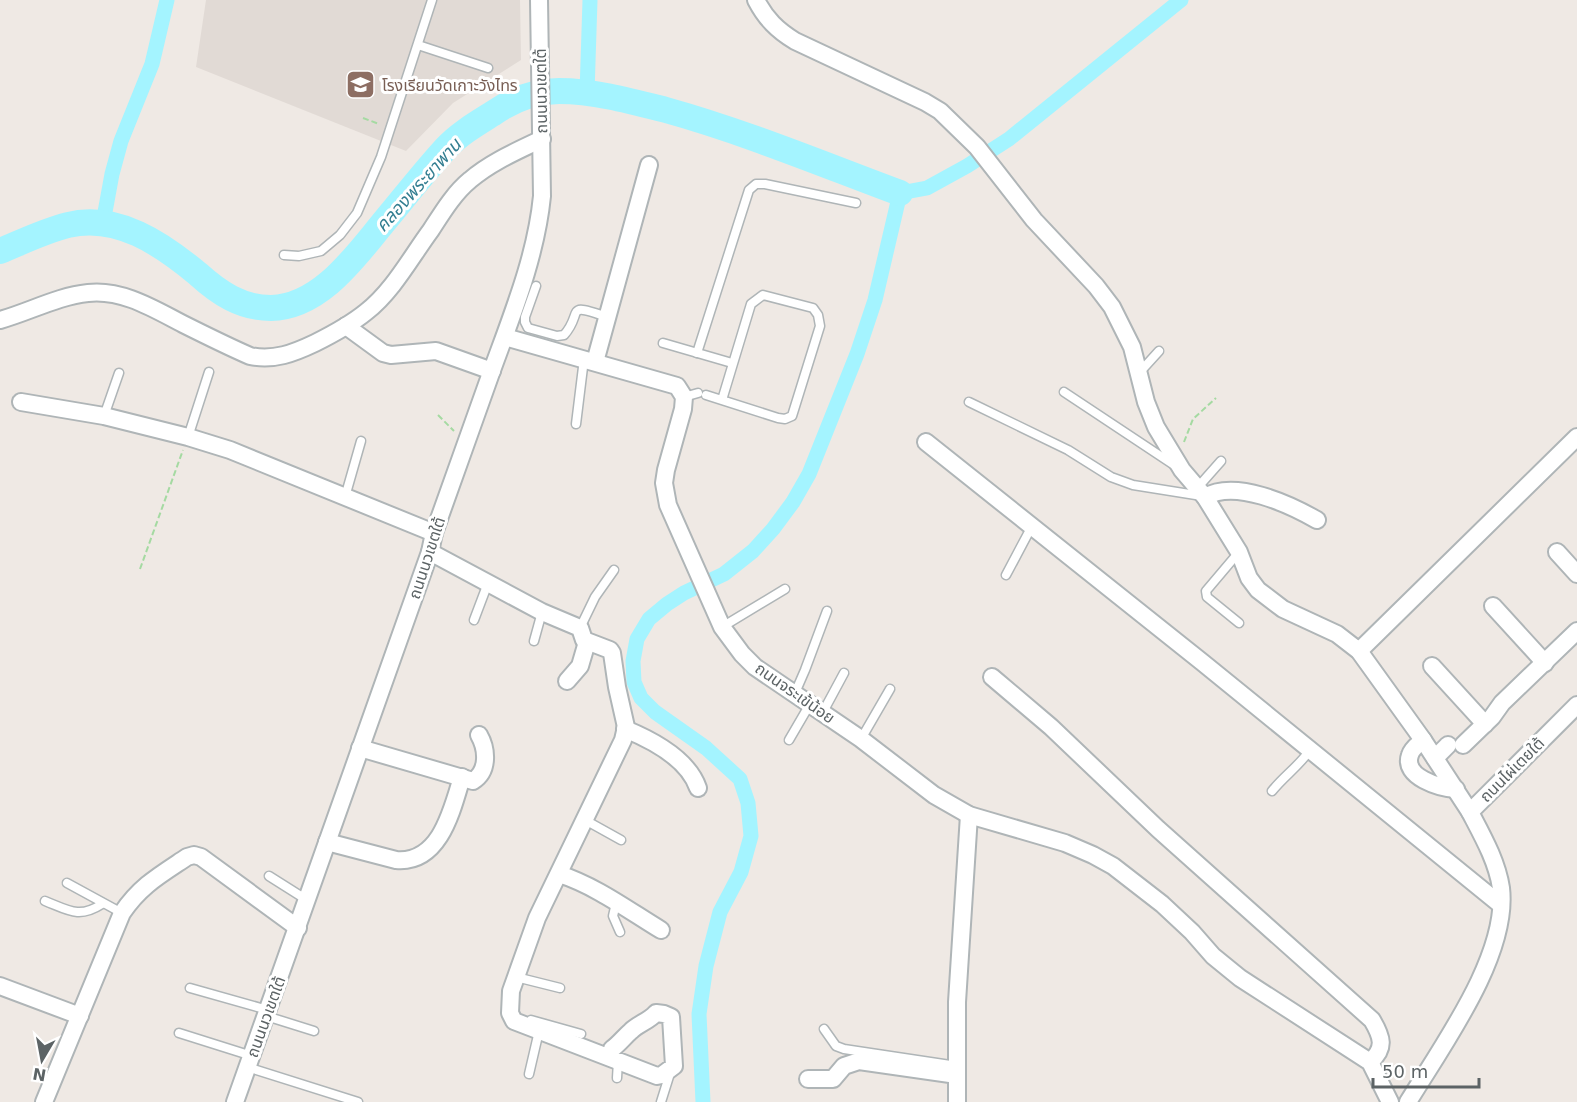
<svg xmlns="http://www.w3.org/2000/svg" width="1577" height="1102" viewBox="0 0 1577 1102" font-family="'DejaVu Sans','Noto Sans Thai',sans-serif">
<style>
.education{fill:#e1dad5}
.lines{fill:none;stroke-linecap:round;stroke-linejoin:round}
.canal{stroke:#a4f4ff;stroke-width:15}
.river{stroke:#a4f4ff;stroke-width:26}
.lane-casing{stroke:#afb5b7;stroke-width:11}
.street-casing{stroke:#afb5b7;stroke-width:20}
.path{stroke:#a5daa2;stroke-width:2;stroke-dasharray:6 3;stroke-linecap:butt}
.lane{stroke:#fff;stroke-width:8}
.street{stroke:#fff;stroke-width:16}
.labels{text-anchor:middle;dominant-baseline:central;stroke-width:6;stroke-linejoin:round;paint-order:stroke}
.education-label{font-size:16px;fill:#785e54;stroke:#fff;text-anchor:start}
.street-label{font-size:16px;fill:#5c6365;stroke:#fff}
.water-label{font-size:18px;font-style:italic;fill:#337e91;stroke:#fff}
</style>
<rect width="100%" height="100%" fill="#efe9e4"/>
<polygon class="education" points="206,0 520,0 521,60 453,103 406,151 196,67"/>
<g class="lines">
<g class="canal">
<polyline points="587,93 590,0"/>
<polyline points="103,223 112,174 121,141 152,64 167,0"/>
<polyline points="703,1102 699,1014 706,966 720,912 741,872 751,836 748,803 740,779 706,748 655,712 641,698 634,682 633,661 637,639 649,619 667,604 684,593 724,574 753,551 773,529 793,502 809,474 857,354 875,300 900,193 927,188 967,166 1009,139 1181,0"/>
</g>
<path class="river" d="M0,251C22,242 44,231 68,225C117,213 162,244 198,274C219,293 241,308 271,308C320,307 355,257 383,223C404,198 424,172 446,148C459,134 476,124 492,114C512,100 534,91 559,91C595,91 631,101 666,110C745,132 822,164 900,193"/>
<defs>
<g id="lane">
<polyline points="418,45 488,68"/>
<polyline points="284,255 299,256 321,251 340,235 357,213 381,157 432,0"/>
<path d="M536,286L525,317V322L528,328L557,336L564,335C584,313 563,301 607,317"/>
<polyline points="663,343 732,363"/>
<polyline points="697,353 749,190 756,184 765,184 856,203"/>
<polyline points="1139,373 1159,351"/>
<polyline points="1064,392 1174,465"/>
<polyline points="706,395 778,418 785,419 792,416 820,326 818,315 813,308 763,295 751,304 722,400"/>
<polyline points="684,397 698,393"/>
<polyline points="969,402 1068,450 1111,477 1133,485 1202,496"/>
<polyline points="104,416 119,373"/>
<polyline points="576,424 584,359"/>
<polyline points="188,437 209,372"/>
<polyline points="1198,487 1221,461"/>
<polyline points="345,497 361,441"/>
<polyline points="1239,552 1206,591 1207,597 1239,623"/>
<polyline points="1006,575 1032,526"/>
<polyline points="474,620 488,583"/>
<polyline points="722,627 785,589"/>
<polyline points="580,628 595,597 614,570"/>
<polyline points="534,641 542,612"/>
<polyline points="795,693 805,670 827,611"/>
<polyline points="823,712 844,673"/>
<polyline points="861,739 890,689"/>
<polyline points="789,740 810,704"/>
<path d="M1272,791C1284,776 1299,766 1310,750"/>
<polyline points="585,820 621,840"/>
<polyline points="269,876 307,900"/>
<polyline points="67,883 122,913"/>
<path d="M45,901C68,910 79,919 102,904"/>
<polyline points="616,903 613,916 620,932"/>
<polyline points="516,977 560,988"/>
<polyline points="190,988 268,1010"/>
<polyline points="266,1016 314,1031"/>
<polyline points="531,1020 581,1034"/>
<polyline points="824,1029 836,1046 844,1049 957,1066"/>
<polyline points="179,1033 252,1056"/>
<polyline points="247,1067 358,1102"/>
<polyline points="529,1074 539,1031"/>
<polyline points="617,1078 618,1061"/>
<polyline points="661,1102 671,1070"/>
</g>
<g id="street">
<path d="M756,0C766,19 777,30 795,41L925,102L940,111L977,147L1034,220L1096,286L1112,307L1132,347L1146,402L1156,427L1182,470L1205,497L1239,552L1249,578L1258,590L1283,609L1337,634L1359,651L1423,740L1470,812"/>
<path d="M0,320C29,312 58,296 88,293C122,289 154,309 183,324C205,335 227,346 250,356C274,361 294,353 315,343C333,334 350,325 366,312C393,291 411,257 431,230C442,213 454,193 470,180C491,162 517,151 542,139"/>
<polyline points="346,326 383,353 391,355 436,351 492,371"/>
<polyline points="505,337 677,386 684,397 683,409 666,470 664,483 668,505 722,627 742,654 755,667 861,739 934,795 969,815 1065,843 1093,855 1113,866 1162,904 1192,932 1213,956 1240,978 1370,1062 1390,1102"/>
<polyline points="595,362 649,165"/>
<polyline points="21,402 104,416 188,437 230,450 434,533"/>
<polyline points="926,442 1202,662 1501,905"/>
<path d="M1205,497C1235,479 1289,504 1317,520"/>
<path d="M430,552L542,612L580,628L584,640L610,650L612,653L617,687L626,727L623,740L537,918L511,991L510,1013L514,1021L657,1076L662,1075L674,1066L671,1017L664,1014L656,1013C649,1021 638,1024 631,1031C624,1037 620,1043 612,1049L611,1058"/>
<polyline points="1557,552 1577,574"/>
<polyline points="1493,606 1545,663"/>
<polyline points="1359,651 1577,437"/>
<polyline points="1432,666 1485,724"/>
<path d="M992,677L1051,727L1158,829L1372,1020C1382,1037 1386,1048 1370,1062"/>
<polyline points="567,681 580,666 587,642"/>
<path d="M625,729C652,740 688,759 698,788"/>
<path d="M1423,740C1419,744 1412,748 1410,755C1402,777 1440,788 1456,789"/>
<polyline points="1463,745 1492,717 1502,703 1577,631"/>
<path d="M360,748L473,781C489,771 487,749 479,735"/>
<polyline points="1435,758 1448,745"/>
<path d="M327,842L396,860C440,864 452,810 462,777"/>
<path d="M559,874C596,886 628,910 661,930"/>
<polyline points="0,986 80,1016"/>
<polyline points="808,1079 833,1079 844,1066 859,1061 957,1075"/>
<path d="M44,1102L122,913C140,886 160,875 187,857L194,855L201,857L298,928"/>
<path d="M235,1102L430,552L434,533C453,480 472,426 491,373C512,315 536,257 542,196L539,0"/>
<polyline points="957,1102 957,1002 969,815"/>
<path d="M1408,1102C1442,1046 1509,955 1501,888C1497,861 1482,835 1470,812L1577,705"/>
</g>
</defs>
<use href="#lane" class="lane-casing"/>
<use href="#street" class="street-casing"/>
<g class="path">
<polyline points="363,118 379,124"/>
<polyline points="438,415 454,431"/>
<polyline points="1184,442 1193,419 1216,398"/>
<polyline points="140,569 183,450"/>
</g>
<use href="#lane" class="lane"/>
<use href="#street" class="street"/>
</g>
<defs>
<symbol id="school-square" viewBox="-11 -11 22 22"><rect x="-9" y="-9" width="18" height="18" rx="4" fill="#8d6e63" stroke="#fff"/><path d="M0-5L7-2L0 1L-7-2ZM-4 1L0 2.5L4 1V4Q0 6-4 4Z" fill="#fff"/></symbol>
</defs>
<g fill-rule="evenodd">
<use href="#school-square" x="344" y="68" width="33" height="33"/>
</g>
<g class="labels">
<g class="education-label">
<text x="382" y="85">โรงเรียนวัดเกาะวังไทร</text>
</g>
<g class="street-label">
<text transform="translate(541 91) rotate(-91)">ถนนนวเขตใต้</text>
<text transform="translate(427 558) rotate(-72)">ถนนนวเขตใต้</text>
<text transform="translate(795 693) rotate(35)">ถนนจระเข้น้อย</text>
<text transform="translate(1512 770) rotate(-45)">ถนนไผ่เตยใต้</text>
<text transform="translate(266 1017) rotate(-70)">ถนนนวเขตใต้</text>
</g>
<g class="water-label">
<text transform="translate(418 185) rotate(-48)">คลองพระยาพาน</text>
</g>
</g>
<g transform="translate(42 1060) rotate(190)" stroke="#ffffff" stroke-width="4.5" paint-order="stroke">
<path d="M0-4.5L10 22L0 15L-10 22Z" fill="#5c6365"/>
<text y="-9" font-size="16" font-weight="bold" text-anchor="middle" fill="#5c6365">N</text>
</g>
<path d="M1373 1078v9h106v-9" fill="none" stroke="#5c6365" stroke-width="3"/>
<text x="1382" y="1078" font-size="18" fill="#5c6365" stroke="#ffffff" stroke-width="4.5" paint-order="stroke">50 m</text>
</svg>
